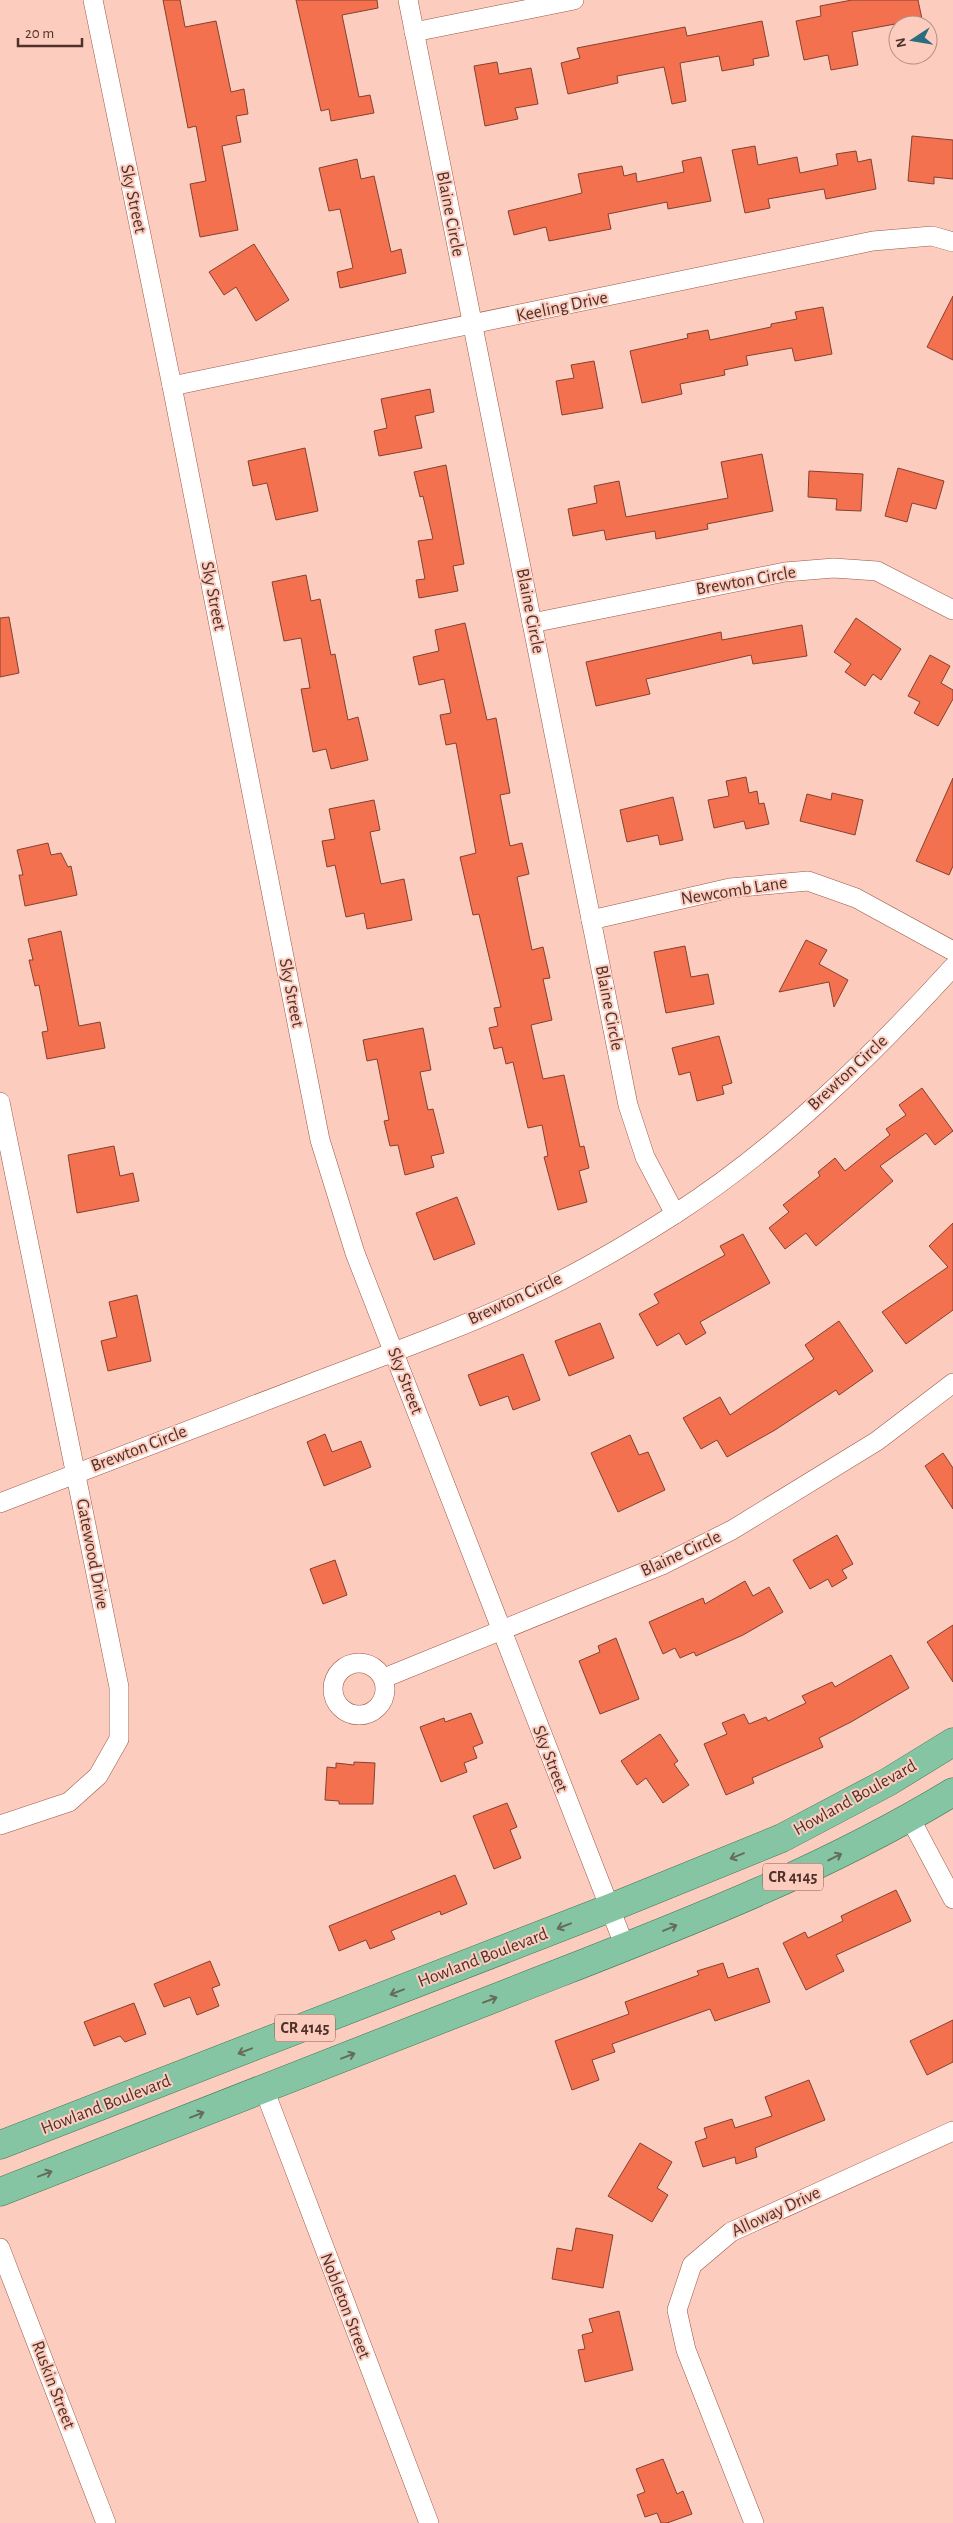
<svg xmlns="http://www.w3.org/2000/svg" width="953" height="2523" viewBox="0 0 953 2523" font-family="'Alegreya Sans',sans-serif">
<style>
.building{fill:#f3714f;stroke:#844130}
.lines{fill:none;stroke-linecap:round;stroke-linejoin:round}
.minor-casing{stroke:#9c5745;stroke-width:20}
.primary-casing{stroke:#3d7850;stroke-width:29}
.minor{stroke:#fff;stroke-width:19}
.primary{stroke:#85c5a3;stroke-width:28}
.oneway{stroke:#656c5a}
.labels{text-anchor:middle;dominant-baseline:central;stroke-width:4;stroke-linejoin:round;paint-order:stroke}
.shield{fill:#fcccbf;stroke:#846056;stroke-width:1}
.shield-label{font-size:16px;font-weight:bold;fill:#503129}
.street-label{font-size:18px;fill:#503129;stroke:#fcccbf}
</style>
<rect width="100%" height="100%" fill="#fcccbf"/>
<g class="building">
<polygon points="163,0 180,0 185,27 216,21 231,92 244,89 248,114 236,116 241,142 222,146 238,230 200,237 190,184 206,181 196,126 188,128"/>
<polygon points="296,0 377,0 378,8 342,15 359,97 370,95 374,113 331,121 329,109 321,111"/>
<polygon points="852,0 918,0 922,19 852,32 858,65 831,70 828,55 804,60 796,21 821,16 820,6"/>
<polygon points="762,21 769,56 753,59 754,65 722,71 719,56 680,63 686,101 672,104 664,67 617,76 618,83 568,94 561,63 580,58 577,48 685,27 687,36"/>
<polygon points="497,62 499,74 531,68 538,104 515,108 518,119 485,126 474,66"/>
<polygon points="912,136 953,140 953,179 934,177 934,184 908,181"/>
<polygon points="755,146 758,165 797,157 800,173 838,165 836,154 856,151 858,162 871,159 876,189 826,199 824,189 768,199 770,208 745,213 732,150"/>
<polygon points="701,157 711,201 668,209 667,202 608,214 611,229 549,241 546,227 514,235 508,211 582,193 578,174 622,166 624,176 636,173 637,182 684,172 682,161"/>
<polygon points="357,159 361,179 374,176 391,252 401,249 406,273 340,288 337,272 353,268 340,209 329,211 319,168"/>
<polygon points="254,244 289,300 256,321 236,287 224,295 209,272"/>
<polygon points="953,296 953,360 927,347"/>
<polygon points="823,307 832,354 795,361 792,348 746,356 748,365 724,370 725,375 680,384 682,394 642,403 630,351 688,338 687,334 708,330 710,340 771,327 771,324 797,319 795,312"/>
<polygon points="594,361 603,408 562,415 556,381 574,378 571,365"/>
<polygon points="430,389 434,412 415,416 422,448 379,456 374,431 387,428 381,399"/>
<polygon points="305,448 318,511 276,520 267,483 253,486 248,461"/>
<polygon points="762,454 773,511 707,524 708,529 656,539 655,531 606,540 604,530 573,536 568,509 597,503 594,486 619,481 626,517 728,498 721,462"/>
<polygon points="446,465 464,564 453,566 458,591 419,598 416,580 425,579 418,541 433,539 423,496 420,497 414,472"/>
<polygon points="898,468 944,481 936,509 912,503 907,522 885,516"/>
<polygon points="809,471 863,474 861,511 836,510 837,499 808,497"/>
<polygon points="306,575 311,601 320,599 331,655 335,654 348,720 358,717 368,760 331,769 326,749 313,752 301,689 310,688 301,638 284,641 272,582"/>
<polygon points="9,617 19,673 0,677 0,618"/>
<polygon points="856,618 901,649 881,680 873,674 865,686 845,672 851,664 834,652"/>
<polygon points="465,623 487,720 496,718 510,793 500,795 510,846 522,843 529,874 517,877 532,950 543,947 550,978 543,979 552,1020 531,1025 543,1079 564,1075 580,1147 584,1146 589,1168 579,1171 587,1202 558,1210 544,1157 548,1156 542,1125 528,1128 513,1062 506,1064 502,1047 494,1049 489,1028 498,1026 494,1008 501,1007 479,914 473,915 460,857 476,853 456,743 446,745 440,715 451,713 444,679 419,685 413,657 439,651 435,630"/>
<polygon points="802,625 807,656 753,664 751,655 646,679 650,694 596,706 586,662 721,632 722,640"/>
<polygon points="930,655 950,666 941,683 953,690 953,699 938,726 914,713 920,702 908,696"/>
<polygon points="746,777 749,793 757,791 759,804 764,803 769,824 746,829 744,821 714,828 708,800 729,796 726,781"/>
<polygon points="953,778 953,866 949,875 916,861"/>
<polygon points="832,793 863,800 855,835 800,821 807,794 831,800"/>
<polygon points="673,797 683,840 660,845 658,835 627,842 620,810"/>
<polygon points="374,800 380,830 370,832 381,884 404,879 412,920 367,929 364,913 346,917 335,865 327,867 322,841 335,839 329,809"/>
<polygon points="48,843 51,855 61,853 68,867 71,866 77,895 25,906 19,875 23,875 17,850"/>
<polygon points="61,931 79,1026 100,1022 105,1048 47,1059 42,1032 48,1031 39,985 35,986 29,960 33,960 28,939"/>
<polygon points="806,940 827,950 819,964 848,980 834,1007 829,982 779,992"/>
<polygon points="685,946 691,977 708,974 714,1004 666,1013 654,952"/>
<polygon points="423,1028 431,1070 420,1072 428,1110 433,1109 444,1153 431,1156 434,1167 405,1175 398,1145 390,1146 384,1121 389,1120 377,1059 367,1061 363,1040"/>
<polygon points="719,1036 732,1083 722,1086 724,1094 697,1101 690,1072 679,1075 672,1048"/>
<polygon points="922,1088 953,1131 935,1145 926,1133 880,1166 893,1181 816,1246 806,1233 785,1249 769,1228 789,1212 783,1205 820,1176 818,1172 835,1158 845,1171 890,1135 886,1129 906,1115 899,1105"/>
<polygon points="114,1146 120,1176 133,1173 139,1201 77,1213 68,1155"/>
<polygon points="457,1197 475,1244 434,1260 416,1213"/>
<polygon points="953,1223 953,1310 906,1344 882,1312 948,1267 929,1246"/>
<polygon points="743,1234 770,1283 700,1322 706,1333 686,1345 679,1333 657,1346 639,1314 659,1303 654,1294 725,1255 720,1246"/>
<polygon points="137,1295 151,1361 108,1371 101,1341 117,1337 109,1302"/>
<polygon points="839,1321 873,1371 839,1395 836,1390 775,1430 727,1457 717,1440 701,1449 683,1418 720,1397 730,1415 814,1359 805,1345"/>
<polygon points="600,1323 614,1358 569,1376 555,1341"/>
<polygon points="523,1354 540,1400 513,1410 508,1396 480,1406 468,1375"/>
<polygon points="325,1434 332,1452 361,1441 371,1467 324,1486 307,1442"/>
<polygon points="630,1435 639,1455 648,1452 665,1490 618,1512 591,1453"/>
<polygon points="943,1453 953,1468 953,1509 925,1466"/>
<polygon points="837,1535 853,1564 842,1570 847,1578 832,1587 828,1579 810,1589 793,1560"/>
<polygon points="335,1560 347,1595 323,1604 310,1569"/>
<polygon points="745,1581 753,1596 769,1587 783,1612 743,1635 696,1656 694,1652 680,1658 675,1648 663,1654 649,1622 703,1598 705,1604"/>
<polygon points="953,1625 953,1682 927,1642"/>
<polygon points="616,1638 639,1699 600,1714 579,1661 600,1652 598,1646"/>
<polygon points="891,1655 909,1688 851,1722 819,1738 823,1747 752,1778 754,1783 726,1795 704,1744 727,1734 722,1723 744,1714 749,1724 766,1717 768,1721 806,1703 802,1696 832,1682 835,1687"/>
<polygon points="471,1713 483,1743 473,1747 477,1758 464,1763 467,1772 441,1782 420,1727 444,1718 445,1722"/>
<polygon points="660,1734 678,1761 674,1764 689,1785 663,1803 646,1778 637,1785 621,1761"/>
<polygon points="354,1762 375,1763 373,1804 339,1804 339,1801 325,1800 327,1767 336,1768 336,1763 354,1765"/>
<polygon points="507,1803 517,1827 510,1830 521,1858 494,1869 473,1816"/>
<polygon points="455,1875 467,1904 441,1915 440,1911 391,1931 395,1939 370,1949 366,1940 339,1951 329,1926"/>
<polygon points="896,1890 911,1921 836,1955 844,1971 806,1990 783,1943 805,1932 808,1938 843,1921 841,1916"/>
<polygon points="210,1961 220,1985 212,1988 219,2006 197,2015 190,1997 164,2007 154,1984"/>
<polygon points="723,1963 728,1978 758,1968 770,2002 715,2021 710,2009 612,2044 615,2052 592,2060 599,2080 572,2090 555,2041 629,2014 625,2002 699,1975 697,1971"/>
<polygon points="134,2003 146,2034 125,2042 120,2036 94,2046 84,2022"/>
<polygon points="953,2020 953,2062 927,2075 910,2041"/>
<polygon points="809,2080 825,2120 755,2148 757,2157 736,2164 735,2157 703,2167 695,2142 707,2138 704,2128 732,2119 735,2128 772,2116 765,2097"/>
<polygon points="640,2143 672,2162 657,2188 668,2195 652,2222 608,2196"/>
<polygon points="576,2228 613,2235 603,2288 552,2279 557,2248 572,2251"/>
<polygon points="619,2311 633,2370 585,2382 578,2350 585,2349 582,2335 593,2332 589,2319"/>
<polygon points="663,2459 677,2494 683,2491 692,2514 667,2523 661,2523 657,2513 645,2517 637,2495 645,2492 636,2469"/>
</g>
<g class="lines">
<defs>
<g id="minor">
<polyline points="93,0 172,386 320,1140 355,1253 625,1947"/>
<polyline points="408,0 628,1105 645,1157 675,1214"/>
<polyline points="414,32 574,0"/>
<polyline points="172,386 873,241 932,236 953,242"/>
<polyline points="532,623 785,572 834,568 877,571 953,610"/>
<polyline points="591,920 730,888 808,881 856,898 953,951"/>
<polyline points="0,1102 119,1687 119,1739 98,1776 69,1802 0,1825"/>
<path d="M0,1503C104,1463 208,1423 312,1383C385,1355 459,1329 529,1296C579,1273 628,1244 675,1214C779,1147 870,1058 953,967"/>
<circle cx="359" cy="1689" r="26"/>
<polyline points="384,1678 662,1565 732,1530 877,1441 953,1383"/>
<polyline points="910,1818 953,1899"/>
<polyline points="264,2089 429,2523"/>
<polyline points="0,2248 106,2523"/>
<polyline points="754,2523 686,2350 677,2310 692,2265 731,2232 953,2131"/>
</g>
<g id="primary">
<polyline points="0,2145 610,1908 782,1838 888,1782 953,1742"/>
<path d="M0,2192C171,2125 342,2058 513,1991C663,1932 815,1876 953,1792"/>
</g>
</defs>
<use href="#minor" class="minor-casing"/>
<use href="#primary" class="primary-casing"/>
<use href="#minor" class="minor"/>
<use href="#primary" class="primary"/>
</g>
<defs><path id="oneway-shaft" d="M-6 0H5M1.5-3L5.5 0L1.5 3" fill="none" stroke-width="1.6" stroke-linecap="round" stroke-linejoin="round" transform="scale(1.25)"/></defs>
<g class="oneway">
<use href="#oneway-shaft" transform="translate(737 1856) rotate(158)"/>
<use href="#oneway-shaft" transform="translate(835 1857) rotate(-27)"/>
<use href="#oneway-shaft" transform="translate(564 1926) rotate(159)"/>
<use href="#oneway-shaft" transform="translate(670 1928) rotate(-23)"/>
<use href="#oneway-shaft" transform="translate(397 1992) rotate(159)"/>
<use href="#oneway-shaft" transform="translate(490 2000) rotate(-21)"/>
<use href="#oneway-shaft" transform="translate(245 2051) rotate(159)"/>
<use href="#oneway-shaft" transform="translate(348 2056) rotate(-21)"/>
<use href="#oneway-shaft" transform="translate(197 2115) rotate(-21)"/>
<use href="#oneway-shaft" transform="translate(45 2174) rotate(-21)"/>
</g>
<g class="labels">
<g class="shield">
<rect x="763" y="1863.5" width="60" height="27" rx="4"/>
<rect x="275" y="2014.5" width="60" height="27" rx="4"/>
</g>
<g class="shield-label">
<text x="793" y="1877">CR 4145</text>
<text x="305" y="2028">CR 4145</text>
</g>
<g class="street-label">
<text transform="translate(133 199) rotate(78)">Sky Street</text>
<text transform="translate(450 214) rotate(79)">Blaine Circle</text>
<text transform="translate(562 307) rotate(-12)">Keeling Drive</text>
<text transform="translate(746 581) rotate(-10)">Brewton Circle</text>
<text transform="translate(213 596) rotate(79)">Sky Street</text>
<text transform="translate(530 611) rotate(79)">Blaine Circle</text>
<text transform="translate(734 891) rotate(-9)">Newcomb Lane</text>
<text transform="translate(291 993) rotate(79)">Sky Street</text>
<text transform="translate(609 1008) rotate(79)">Blaine Circle</text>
<text transform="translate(848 1073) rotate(-43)">Brewton Circle</text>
<text transform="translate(515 1299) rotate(-25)">Brewton Circle</text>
<text transform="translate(405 1381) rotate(69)">Sky Street</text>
<text transform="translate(139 1449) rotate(-21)">Brewton Circle</text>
<text transform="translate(92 1554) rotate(79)">Gatewood Drive</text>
<text transform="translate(681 1554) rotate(-25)">Blaine Circle</text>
<text transform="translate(550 1759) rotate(69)">Sky Street</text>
<text transform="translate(855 1798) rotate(-29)">Howland Boulevard</text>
<text transform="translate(483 1958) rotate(-21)">Howland Boulevard</text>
<text transform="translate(106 2105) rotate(-21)">Howland Boulevard</text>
<text transform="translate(776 2212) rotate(-25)">Alloway Drive</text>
<text transform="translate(345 2306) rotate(69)">Nobleton Street</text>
<text transform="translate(53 2385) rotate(69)">Ruskin Street</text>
</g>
</g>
<g transform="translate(913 40) rotate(258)"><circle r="24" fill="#fcccbf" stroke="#b78e83"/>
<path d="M0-4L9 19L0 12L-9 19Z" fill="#296e7e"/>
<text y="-8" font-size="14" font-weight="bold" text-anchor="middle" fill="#503129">N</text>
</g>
<path d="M18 38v8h64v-8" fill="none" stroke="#503129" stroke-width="2.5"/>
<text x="25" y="38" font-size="15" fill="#503129" stroke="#fcccbf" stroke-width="4" paint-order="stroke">20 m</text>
</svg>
